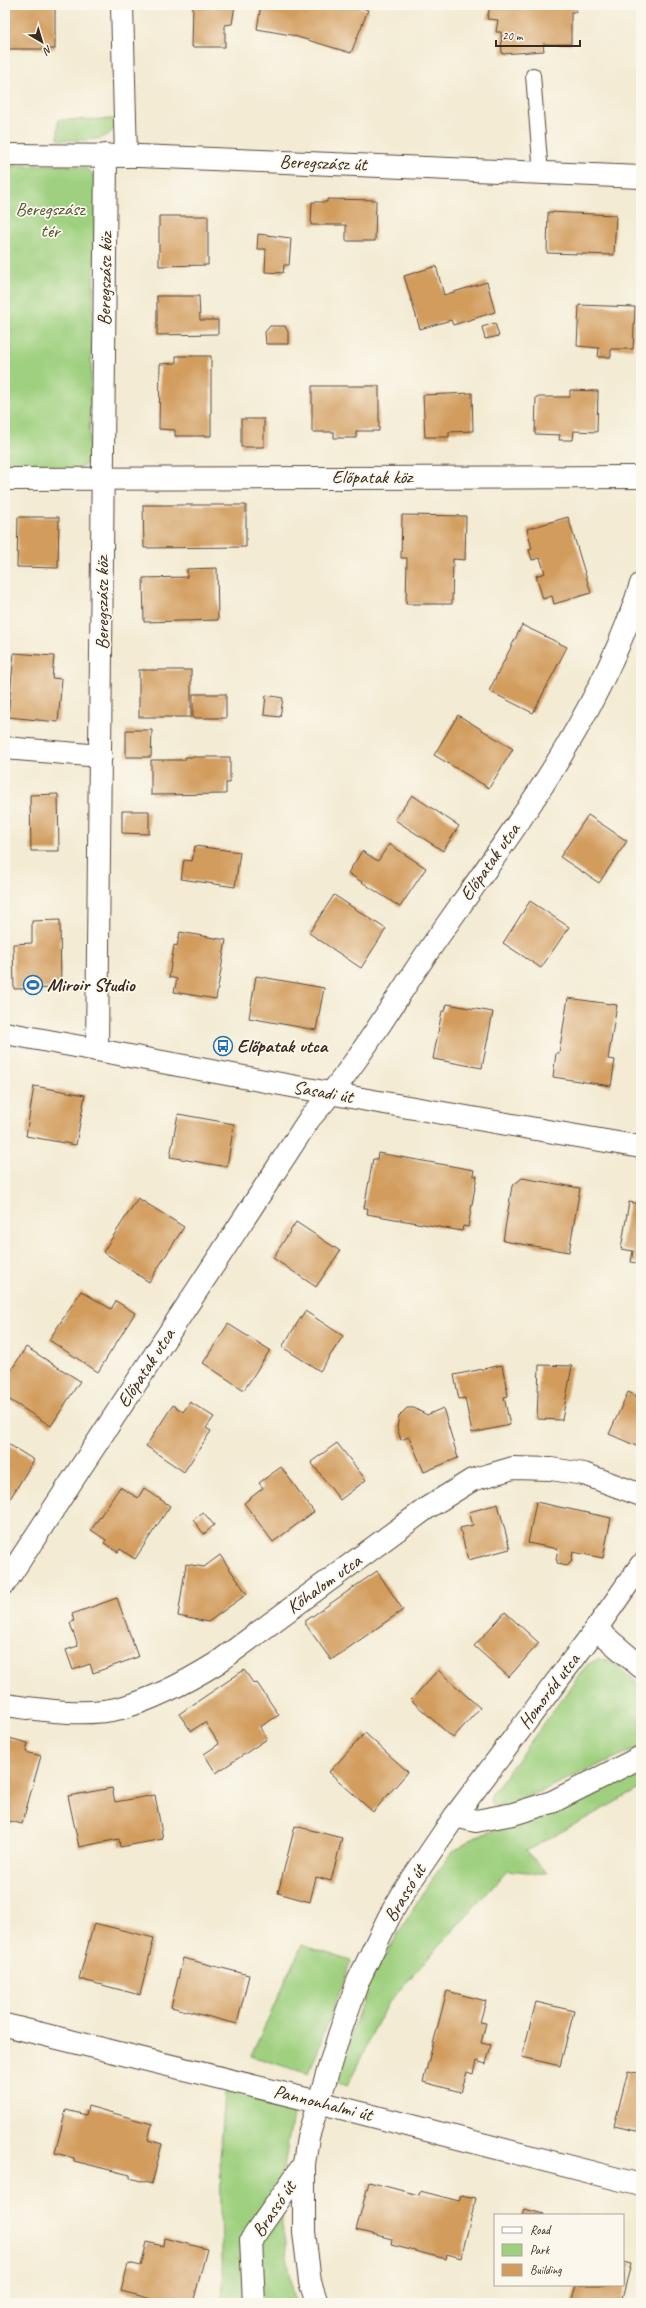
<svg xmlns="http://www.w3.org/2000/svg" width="646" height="2308" viewBox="0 0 646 2308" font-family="Caveat,sans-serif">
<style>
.green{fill:#9fd07f;stroke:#6d7d4e}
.building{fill:#d29c5d}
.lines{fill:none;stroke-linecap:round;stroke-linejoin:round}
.lane-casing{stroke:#574739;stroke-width:16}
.street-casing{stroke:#574739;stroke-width:24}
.secondary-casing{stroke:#574739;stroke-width:24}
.lane{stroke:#fff;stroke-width:14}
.street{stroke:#fff;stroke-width:22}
.secondary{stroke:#fff;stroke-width:22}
.labels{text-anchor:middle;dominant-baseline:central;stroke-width:3.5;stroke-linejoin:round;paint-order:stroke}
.street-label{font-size:19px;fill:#3b2a1e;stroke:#fbf7ec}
.park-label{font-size:19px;fill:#545436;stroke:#fbf7ec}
.poi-label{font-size:19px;font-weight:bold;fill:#3b2a1e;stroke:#fbf7ec;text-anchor:start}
</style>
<rect width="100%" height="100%" fill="#fbf7ec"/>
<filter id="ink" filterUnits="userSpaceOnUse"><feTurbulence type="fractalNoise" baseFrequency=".025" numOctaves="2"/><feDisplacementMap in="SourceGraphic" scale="8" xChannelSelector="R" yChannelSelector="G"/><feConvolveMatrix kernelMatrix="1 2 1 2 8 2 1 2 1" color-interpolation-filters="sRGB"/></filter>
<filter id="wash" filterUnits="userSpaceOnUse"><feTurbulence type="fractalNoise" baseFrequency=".012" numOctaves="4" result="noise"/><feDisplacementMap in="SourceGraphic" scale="16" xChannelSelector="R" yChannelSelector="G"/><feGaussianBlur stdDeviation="0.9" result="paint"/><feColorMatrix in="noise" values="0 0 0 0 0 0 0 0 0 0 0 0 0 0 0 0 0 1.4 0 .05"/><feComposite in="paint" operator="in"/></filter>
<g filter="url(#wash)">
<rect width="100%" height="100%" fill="#f3ebd3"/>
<g class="green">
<path d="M116,119C115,141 91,140 74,140C69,140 62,141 58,139V120Z"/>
<path d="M5,166C23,166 75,162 88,170C94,174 95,179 96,186L89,451L87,463L78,470H5Z"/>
<polygon points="598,1659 610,1660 641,1685 641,1746 510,1805 496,1807 490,1801 492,1794 587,1665"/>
<polygon points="641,1768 641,1788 526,1851 548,1874 507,1870 387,2004 347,2086 334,2082 370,1980 431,1880 452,1853 476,1836 525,1822 585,1796"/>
<polygon points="302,1945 351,1961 309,2074 251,2056"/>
<polygon points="225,2091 294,2108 280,2190 282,2225 295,2303 223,2303 220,2158"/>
</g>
<g id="blocks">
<g class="building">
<rect x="5" y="5" width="50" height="44"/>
<polygon points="193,5 235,5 232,24 225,25 225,47 192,47"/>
<polygon points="261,5 355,5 368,10 351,53 291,35 257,29"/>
<polygon points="504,5 576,5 576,12 571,12 571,44 543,44 544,51 502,54 501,32 496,32 498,20 487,19 490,7"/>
<polygon points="327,199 376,200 375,241 346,241 346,225 311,225 312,202 327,202"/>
<polygon points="548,212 616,215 614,255 547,253"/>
<polygon points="159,216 208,216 208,265 159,266"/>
<polygon points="258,234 291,238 289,265 284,265 283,273 265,272 266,249 257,249"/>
<polygon points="436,266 444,295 487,282 495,312 453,325 451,320 420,329 404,276"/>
<polygon points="157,296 199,296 200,320 218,320 218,334 157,335"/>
<polygon points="579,305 635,307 633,349 611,349 611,357 598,357 599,348 577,346"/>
<polygon points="495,323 499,336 485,339 482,327"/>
<polygon points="270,326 285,326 288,332 288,344 266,344 265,332"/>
<polygon points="176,356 211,356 211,436 175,436 175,430 159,429 160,364 176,363"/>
<polygon points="312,386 379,386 379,431 356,431 356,438 334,438 334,432 312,432"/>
<polygon points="570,390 598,391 597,432 574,431 573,440 559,440 560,435 535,434 536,397 570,397"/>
<polygon points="472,393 473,431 449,432 449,437 425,437 423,395"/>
<rect x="241" y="419" width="23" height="28"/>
<polygon points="143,505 246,505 246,547 144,548"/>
<polygon points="402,515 466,516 465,560 453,559 452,604 406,604 407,558 401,558"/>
<polygon points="18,517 59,517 58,568 17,567"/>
<polygon points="568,517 591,593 554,604 552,596 543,599 536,576 545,573 540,558 532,560 529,550 532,549 527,529"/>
<polygon points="217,568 218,620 144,622 143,578 187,577 187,569"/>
<polygon points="522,625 567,647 533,713 489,691"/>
<polygon points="14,653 54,656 52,678 62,679 58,722 8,717"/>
<rect x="139" y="670" width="52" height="47"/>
<rect x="193" y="694" width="33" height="24"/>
<polygon points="266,695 283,698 280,717 264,715"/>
<polygon points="458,715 513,749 489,788 434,755"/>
<polygon points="126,730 152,730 151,757 126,757"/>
<polygon points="185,757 230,757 230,783 226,783 226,794 151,795 151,760 185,760"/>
<polygon points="58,794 59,851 31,851 30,795"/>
<polygon points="412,795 459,826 443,851 395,820"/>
<polygon points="122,811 149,811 149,834 122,833"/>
<polygon points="588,815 627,841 599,883 560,857"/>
<polygon points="389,844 426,868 400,907 348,873 362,851 378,861"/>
<polygon points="195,846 240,852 235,887 181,879 184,860 192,861"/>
<polygon points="334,895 386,929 361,968 309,933"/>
<polygon points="530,901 569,927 541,968 503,943"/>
<polygon points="60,920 61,988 14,989 13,944 32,943 32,921"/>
<polygon points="180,932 226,940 216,999 174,992 177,979 169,977 174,945 177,946"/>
<polygon points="256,976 324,988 316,1030 249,1018"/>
<polygon points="568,998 617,1005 608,1059 615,1060 611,1086 553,1077 556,1053 559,1053"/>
<polygon points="447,1004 493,1012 482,1068 433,1059 442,1011 445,1011"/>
<polygon points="34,1086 85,1095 76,1145 26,1136"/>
<polygon points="178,1114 234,1124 227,1167 170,1157"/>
<polygon points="378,1153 474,1170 473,1175 477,1176 468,1227 463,1226 462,1231 367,1214 368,1208 364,1208 373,1159 377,1159"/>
<polygon points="522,1178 580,1188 569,1252 503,1241 512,1186"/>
<polygon points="138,1198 184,1227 149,1282 103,1252"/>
<polygon points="629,1202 641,1204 641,1264 631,1262 633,1251 621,1249"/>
<polygon points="296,1222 340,1251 316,1287 273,1258"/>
<polygon points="81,1291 111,1309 116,1301 135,1313 98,1372 49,1340"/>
<polygon points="305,1311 343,1336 320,1371 282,1347"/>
<polygon points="228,1324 270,1350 244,1390 203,1363"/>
<polygon points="26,1347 80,1381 51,1426 5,1397 5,1380"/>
<polygon points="502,1365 508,1396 504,1397 510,1425 472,1433 465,1398 459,1399 454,1375"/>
<polygon points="539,1365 572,1366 562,1420 537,1419"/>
<polygon points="628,1392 641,1398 641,1448 609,1434"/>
<polygon points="190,1402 214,1417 206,1428 211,1431 184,1472 146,1446 173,1405 183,1412"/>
<polygon points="407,1408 414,1408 427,1415 443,1408 458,1458 424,1472 409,1437 401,1440 397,1428 399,1416"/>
<polygon points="5,1442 34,1460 8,1502 5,1500"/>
<polygon points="337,1443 366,1480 340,1500 311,1462"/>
<polygon points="281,1467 314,1512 273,1542 244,1503 263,1488 259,1483"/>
<polygon points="120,1487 138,1498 144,1488 170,1506 135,1559 120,1549 118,1552 104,1543 106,1540 91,1530"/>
<polygon points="536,1502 611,1518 603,1558 573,1552 571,1562 567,1566 558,1564 556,1559 558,1549 528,1543"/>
<polygon points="498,1504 510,1549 468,1560 460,1528 473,1525 469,1512"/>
<polygon points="203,1512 214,1525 204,1534 193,1520"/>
<polygon points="220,1555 247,1594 208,1622 178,1616 186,1564 204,1567"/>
<polygon points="377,1571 403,1610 331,1660 304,1622"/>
<polygon points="117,1598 138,1657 93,1673 90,1664 73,1670 66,1650 78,1646 70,1623 74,1621 72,1614"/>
<polygon points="505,1612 539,1643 509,1677 474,1646"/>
<polygon points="244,1670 254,1684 257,1683 279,1715 260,1727 267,1739 216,1773 204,1754 219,1744 205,1722 191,1731 179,1714"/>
<polygon points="438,1670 480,1708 453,1738 411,1700"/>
<polygon points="365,1733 408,1772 373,1812 329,1772"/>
<polygon points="5,1737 28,1743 26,1752 41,1756 22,1824 10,1821 7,1830 5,1830"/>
<polygon points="112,1788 115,1802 155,1795 163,1839 120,1847 119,1839 79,1847 68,1796"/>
<polygon points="295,1826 342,1838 331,1881 316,1877 310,1902 278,1893"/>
<polygon points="94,1923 154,1938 140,1995 79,1979"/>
<polygon points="183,1958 249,1975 237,2024 171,2007"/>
<polygon points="447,1991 486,2001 480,2022 486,2023 481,2043 491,2045 486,2064 476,2061 473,2074 467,2072 461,2092 423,2082"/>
<polygon points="536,2002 574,2011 560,2066 522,2057"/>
<polygon points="628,2071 641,2074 641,2132 614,2126"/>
<polygon points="88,2106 152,2124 148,2140 162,2144 152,2184 130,2178 130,2175 74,2161 74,2158 55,2153 66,2110 86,2115"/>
<polygon points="369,2182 419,2195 420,2191 459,2201 461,2195 476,2198 461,2258 447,2254 446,2259 391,2245 392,2239 356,2230"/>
<polygon points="524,2209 544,2214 544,2215 522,2215"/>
<polygon points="164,2238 207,2249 193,2303 167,2303 121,2291 128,2263 141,2266 147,2242 163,2246"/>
<polygon points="623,2262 631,2264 621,2303 571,2303 576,2285 623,2285"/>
</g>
</g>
</g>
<g filter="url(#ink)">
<use href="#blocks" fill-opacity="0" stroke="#574739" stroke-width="1"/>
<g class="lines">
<defs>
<polyline id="lane" points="533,75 541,174"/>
<g id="street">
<polyline points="122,5 126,156"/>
<polyline points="5,155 139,156 641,177"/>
<polyline points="5,479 641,477"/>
<polyline points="5,748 101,756"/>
<polyline points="97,1050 106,155"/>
<path d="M5,1583L310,1118C354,1070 392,1004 429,950C509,835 599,720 641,584"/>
<polyline points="596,1629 641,1667"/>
<path d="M5,1705C42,1710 84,1717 121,1708C155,1699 188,1681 217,1663L427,1508L472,1480L513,1468L551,1469L584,1474L641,1495"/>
<polyline points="455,1816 596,1629 641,1565"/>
<polyline points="5,2025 318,2102 641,2185"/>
<polyline points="254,2303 251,2240 304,2164"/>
<polyline points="317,2303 310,2282 304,2232 304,2164 308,2137 339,2035 358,1981 389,1917 406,1888 455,1816 476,1821 513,1814 552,1802 641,1757"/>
</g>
<polyline id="secondary" points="5,1033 373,1101 641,1147"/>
</defs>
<use href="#lane" class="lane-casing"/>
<use href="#street" class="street-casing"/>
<use href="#secondary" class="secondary-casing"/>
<use href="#lane" class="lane"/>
<use href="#street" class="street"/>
<use href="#secondary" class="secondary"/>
</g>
</g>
<defs>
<symbol id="stadium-ring" viewBox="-11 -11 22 22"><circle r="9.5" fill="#fbf7ec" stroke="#1f6fb2" stroke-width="1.5"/><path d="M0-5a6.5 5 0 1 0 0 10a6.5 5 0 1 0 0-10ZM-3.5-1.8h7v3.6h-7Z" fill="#1f6fb2"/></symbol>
<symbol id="bus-ring" viewBox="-11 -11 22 22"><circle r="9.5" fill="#fbf7ec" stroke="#1f6fb2" stroke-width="1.5"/><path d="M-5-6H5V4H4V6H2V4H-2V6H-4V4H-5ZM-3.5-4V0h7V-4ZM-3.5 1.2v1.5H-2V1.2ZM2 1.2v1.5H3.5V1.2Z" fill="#1f6fb2"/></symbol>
</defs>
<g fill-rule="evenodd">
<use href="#stadium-ring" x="22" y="974" width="22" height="22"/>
<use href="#bus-ring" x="212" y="1035" width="22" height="22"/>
</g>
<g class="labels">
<g class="street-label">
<text transform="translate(323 163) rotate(2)">Beregszász út</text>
<text transform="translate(105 279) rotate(-89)">Beregszász köz</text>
<text x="372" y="477">Előpatak köz</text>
<text transform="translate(102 603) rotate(-90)">Beregszász köz</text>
<text transform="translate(490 862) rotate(-55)">Előpatak utca</text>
<text transform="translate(323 1092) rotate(10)">Sasadi út</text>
<text transform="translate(146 1368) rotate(-57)">Előpatak utca</text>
<text transform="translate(324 1584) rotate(-36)">Kőhalom utca</text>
<text transform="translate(549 1691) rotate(-53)">Homoród utca</text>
<text transform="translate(405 1893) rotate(-59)">Brassó út</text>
<text transform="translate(323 2103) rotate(14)">Pannonhalmi út</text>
<text transform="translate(274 2209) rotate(-56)">Brassó út</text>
</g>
<g class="park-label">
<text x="50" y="209">Beregszász<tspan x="50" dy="22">tér</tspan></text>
</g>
<g class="poi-label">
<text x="47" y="985">Miroir Studio</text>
<text x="237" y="1046">Előpatak utca</text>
</g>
</g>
<rect width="646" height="2308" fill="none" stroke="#fbf7ec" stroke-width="20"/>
<rect x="494" y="2214" width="130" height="72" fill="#fbf7ec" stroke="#aea59a"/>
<rect x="502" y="2227" width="20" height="6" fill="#ffffff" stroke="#aea59a"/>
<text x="530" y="2234" font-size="12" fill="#3b2a1e">Road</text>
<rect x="502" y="2244" width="20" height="12" fill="#9fd07f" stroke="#aea59a"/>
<text x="530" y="2254" font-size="12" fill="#3b2a1e">Park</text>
<rect x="502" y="2264" width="20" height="12" fill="#d29c5d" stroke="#aea59a"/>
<text x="530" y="2274" font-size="12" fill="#3b2a1e">Building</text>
<g transform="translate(42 42) rotate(142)" stroke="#fbf7ec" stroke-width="3" paint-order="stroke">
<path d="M0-3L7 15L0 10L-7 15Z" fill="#3b2a1e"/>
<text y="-6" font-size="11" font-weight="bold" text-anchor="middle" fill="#3b2a1e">N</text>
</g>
<path d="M496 40v6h84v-6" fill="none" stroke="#3b2a1e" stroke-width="2"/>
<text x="502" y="40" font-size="12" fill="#3b2a1e" stroke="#fbf7ec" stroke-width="3" paint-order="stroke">20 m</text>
</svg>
